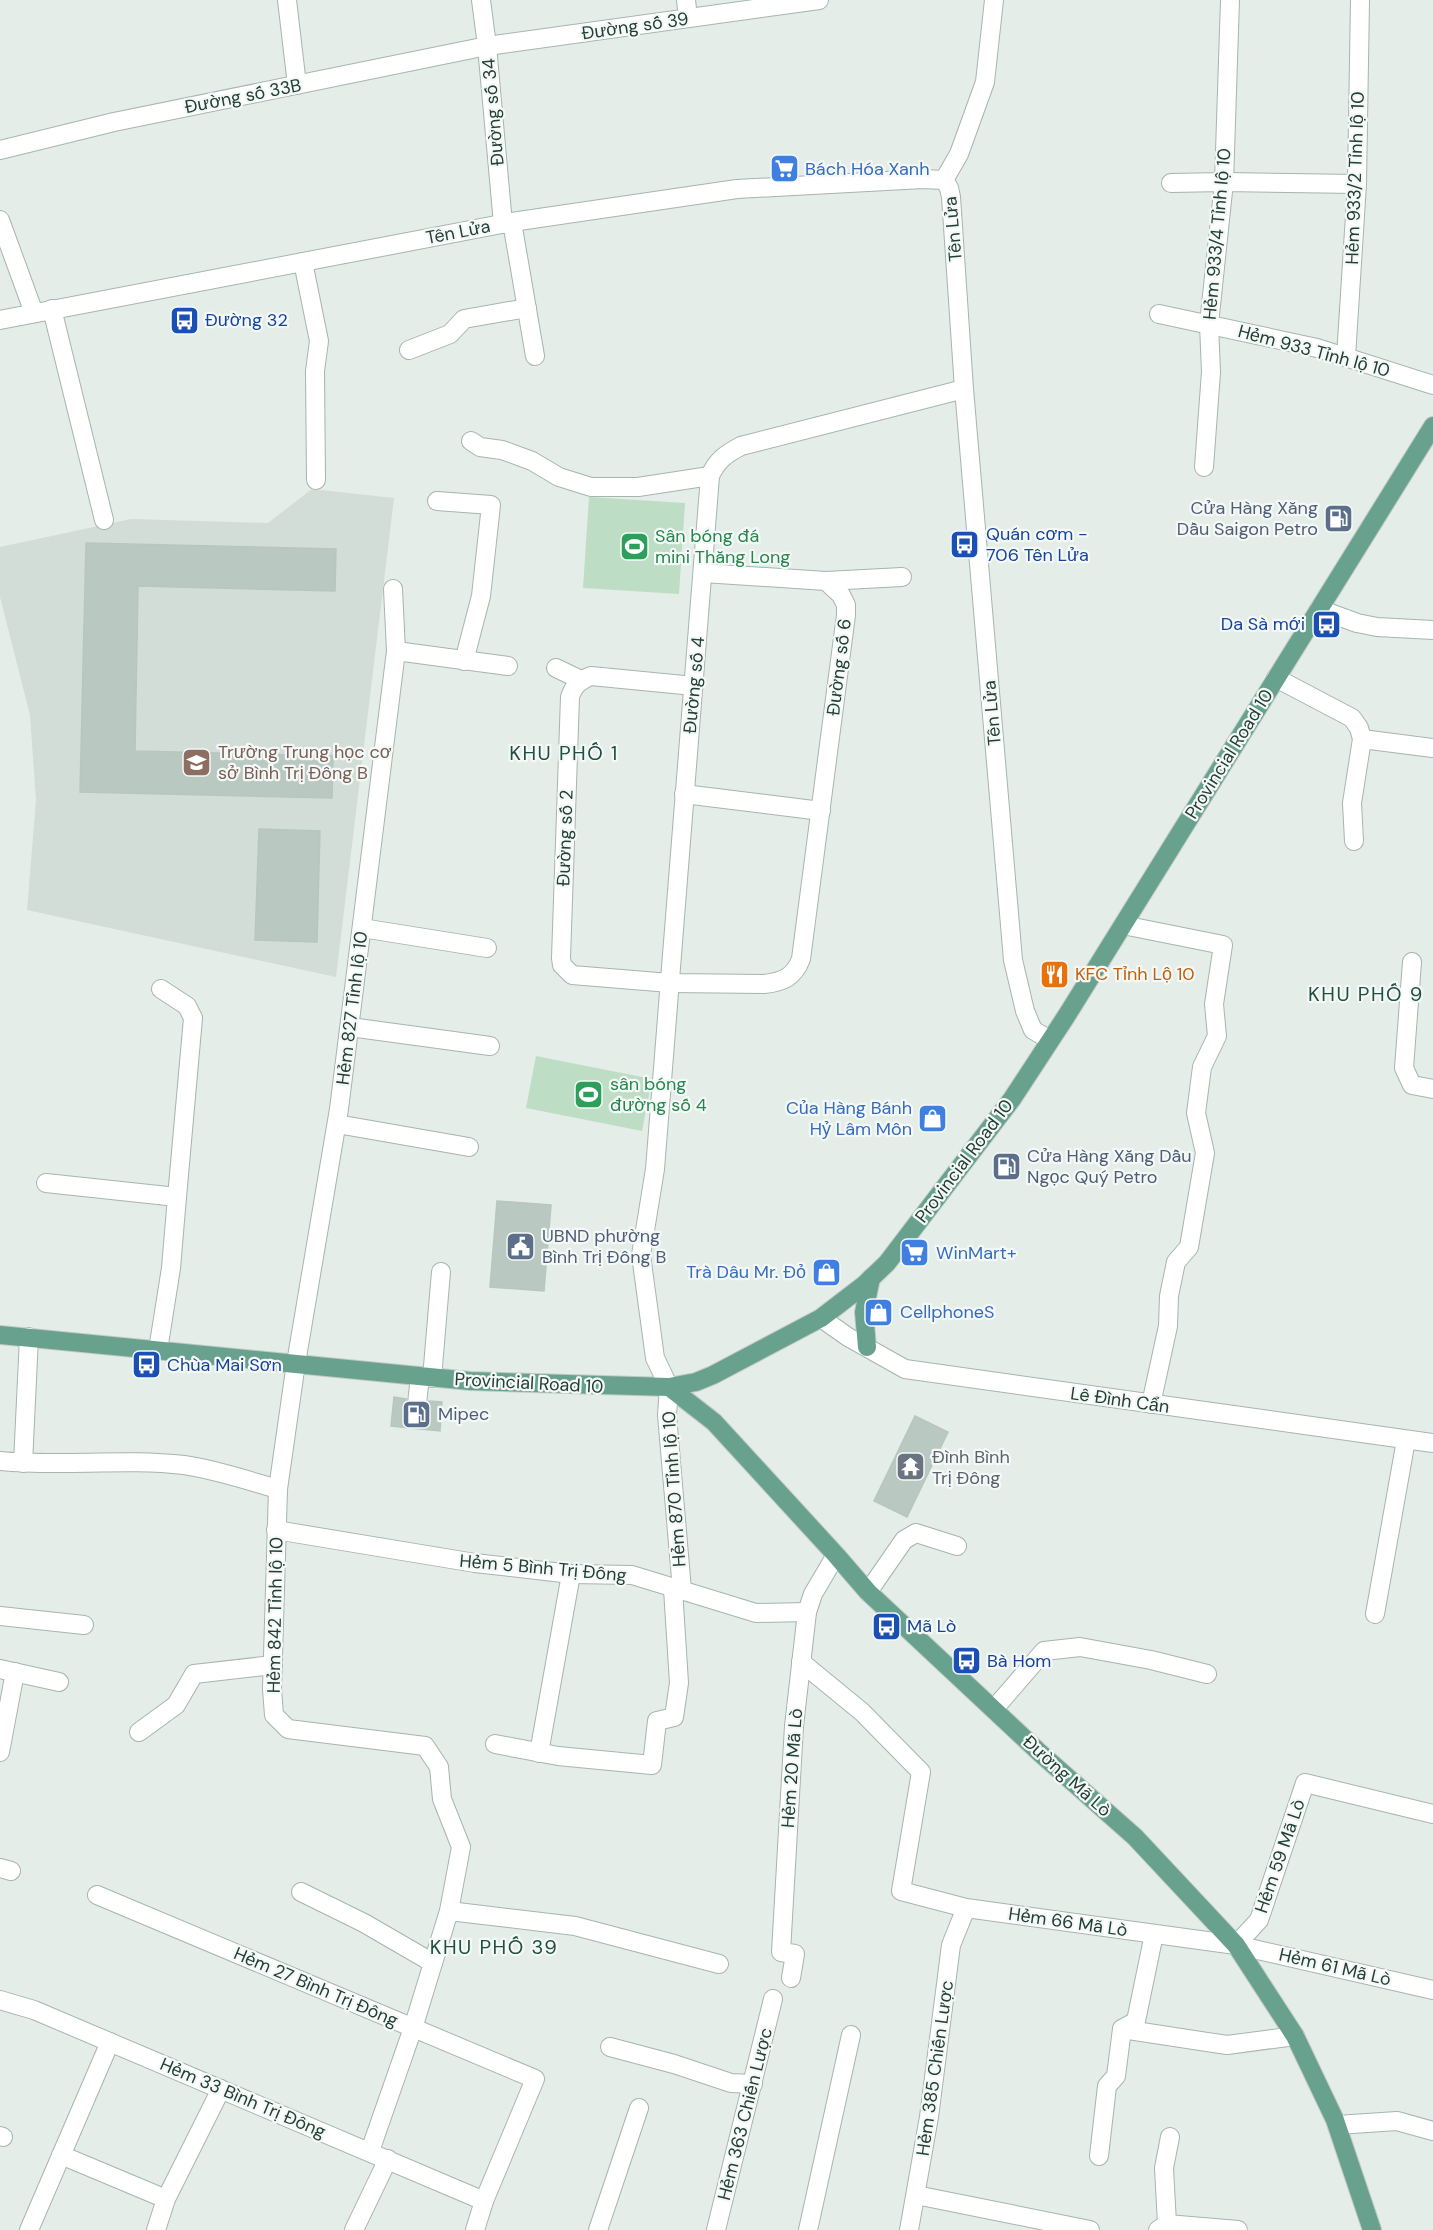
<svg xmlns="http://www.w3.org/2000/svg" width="1433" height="2230" viewBox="0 0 1433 2230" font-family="'DM Sans',sans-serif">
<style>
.built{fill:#d2ddd7}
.green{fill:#bddec4}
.building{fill:#b9c8c1;stroke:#b6c7bf;stroke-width:1.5}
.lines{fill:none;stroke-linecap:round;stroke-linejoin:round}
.minor-casing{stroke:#a6b5af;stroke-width:20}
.major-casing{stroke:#c1c9c6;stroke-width:20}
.minor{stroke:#fff;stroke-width:18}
.major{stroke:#69a18f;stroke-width:18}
.labels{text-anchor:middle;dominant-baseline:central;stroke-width:4.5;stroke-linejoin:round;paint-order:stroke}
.street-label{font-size:18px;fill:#233e35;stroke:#f4f9f7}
.shop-label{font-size:18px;fill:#366cbe;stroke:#f4f9f7;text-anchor:start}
.transit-label{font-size:18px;fill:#164399;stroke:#f4f9f7;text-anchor:start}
.service-label{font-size:18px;fill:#4e5e75;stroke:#f4f9f7;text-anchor:start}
.leisure-label{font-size:18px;fill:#27864d;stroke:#f4f9f7;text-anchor:start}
.education-label{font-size:18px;fill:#785e54;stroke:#f4f9f7;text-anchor:start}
.food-label{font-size:18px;fill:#c56008;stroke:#f4f9f7;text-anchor:start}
.worship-label{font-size:18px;fill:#5b616d;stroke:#f4f9f7;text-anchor:start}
.neighbourhood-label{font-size:20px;letter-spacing:1.5px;fill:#205041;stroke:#f4f9f7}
</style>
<rect width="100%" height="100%" fill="#e4ede8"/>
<polygon class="built" points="312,489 394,498 336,977 27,910 36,800 30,715 0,597 0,547 131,519 268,523"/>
<g class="green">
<polygon points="589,497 685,503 679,594 583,588"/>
<polygon points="536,1056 652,1079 642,1131 526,1108"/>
</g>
<g class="building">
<polygon points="86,543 336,549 335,591 138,586 135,751 333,756 332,798 80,792"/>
<polygon points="259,829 320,831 317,942 255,940"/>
<polygon points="497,1201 551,1205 544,1291 490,1287"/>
<polygon points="394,1397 406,1399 406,1417 409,1422 415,1424 425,1419 429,1401 442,1402 440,1431 391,1426"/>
<polygon points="915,1416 948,1432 907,1517 874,1501"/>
</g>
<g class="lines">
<defs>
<g id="minor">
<polyline points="287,0 297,85"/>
<polyline points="481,0 487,46 503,224"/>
<polyline points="686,0 688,18"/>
<polyline points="0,150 114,122 487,46 819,0"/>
<polyline points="944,180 959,154 985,82 994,0"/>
<polyline points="1171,183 1224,182 1357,184"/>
<polyline points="0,220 34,313"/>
<polyline points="512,222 535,356"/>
<polyline points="303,262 319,341 315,371 316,480"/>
<polyline points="52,309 104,520"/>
<polyline points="1159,314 1317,348 1433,385"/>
<polyline points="0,320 512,222 737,189 923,179 944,180 949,188 951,197 964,389 1013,960 1025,1011 1033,1030 1050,1040"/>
<polyline points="409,350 450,334 464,319 527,308"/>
<polyline points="1346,357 1357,184 1360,0"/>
<polyline points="471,441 480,447 502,450 532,461 559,477 591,487 638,487 710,476"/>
<polyline points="1204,467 1211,372 1209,324 1224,182 1230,0"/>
<polyline points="437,501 491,505 481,596 464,661"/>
<polyline points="826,581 902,577"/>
<polyline points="1319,609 1357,623 1377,627 1433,630"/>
<polyline points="396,651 508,666"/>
<polyline points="556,668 581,680"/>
<polyline points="1276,678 1352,718 1359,728 1362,739 1352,803 1354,841"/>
<path d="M694,686L591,676C579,681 574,685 570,697L561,958L562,965L572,975L670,983L764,984C783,982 794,977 801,959L846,615V605L841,595L826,581L703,573"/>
<polyline points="1362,739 1433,748"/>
<polyline points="684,794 821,811"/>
<polyline points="1123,925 1223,945 1214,1004 1217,1036 1202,1067 1196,1113 1205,1153 1189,1247 1176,1262 1169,1296 1168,1326 1151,1404"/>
<polyline points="362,928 487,948"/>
<polyline points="1412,962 1404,1068 1412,1085 1433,1089"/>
<polyline points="161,989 187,1006 193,1018 177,1197"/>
<polyline points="350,1027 490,1046"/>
<polyline points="337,1124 469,1147"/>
<polyline points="46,1183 177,1197 171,1268 158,1350"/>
<polyline points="821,1318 848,1337 905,1369 1433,1443"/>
<polyline points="432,1378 441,1272"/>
<polyline points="416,1413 420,1376"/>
<path d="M0,1461C61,1467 123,1458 184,1465C214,1469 249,1481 278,1489"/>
<polyline points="23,1463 29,1337"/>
<polyline points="276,1530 475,1563 571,1574 632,1575 756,1613 807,1612"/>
<path d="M682,1590L667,1415L669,1387L655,1358L641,1255L655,1169L710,476C717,460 726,454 741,446L964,389"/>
<polyline points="868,1592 904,1540 916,1533 957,1546"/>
<polyline points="1375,1614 1406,1440"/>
<polyline points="0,1616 84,1625"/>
<polyline points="801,1662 862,1712 921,1772 901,1891 966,1908 1236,1945 1433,1990"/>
<polyline points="0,1669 59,1682"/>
<polyline points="994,1709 1044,1651 1080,1647 1151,1660 1207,1674"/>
<polyline points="139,1732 176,1705 194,1674 273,1665"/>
<polyline points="495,1744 558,1756 652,1765 657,1721 674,1717 679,1683 673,1589"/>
<polyline points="0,1752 15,1672"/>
<polyline points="539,1753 571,1574"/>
<polyline points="0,1868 11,1871"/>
<polyline points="301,1892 364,1923 433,1963"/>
<polyline points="97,1895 535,2079 484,2201 475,2230"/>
<polyline points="449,1911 575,1926 719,1964"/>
<polyline points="1236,1945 1259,1920 1305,1783 1433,1814"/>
<polyline points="791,1978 795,1954 781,1952 794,1726 807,1612 813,1594 836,1555"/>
<polyline points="0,2000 34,2010 484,2201"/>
<polyline points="1122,2029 1227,2045 1295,2036"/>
<polyline points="610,2047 674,2064 731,2083 753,2084"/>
<polyline points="1337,2125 1397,2121 1433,2131"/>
<polyline points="0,2136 3,2137"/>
<polyline points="370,2151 413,2028 449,1911 461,1847 442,1799 439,1767 425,1746 288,1729 274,1715 272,1689 278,1489 296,1363 339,1109 396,651 393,589"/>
<polyline points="61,2155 166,2199"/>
<polyline points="1099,2156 1107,2086 1116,2076 1122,2029 1136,2021 1154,1934"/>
<polyline points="916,2195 1090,2230"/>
<polyline points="1167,2224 1164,2168 1170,2137"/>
<polyline points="29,2230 110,2042"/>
<polyline points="156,2230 166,2199 221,2089"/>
<polyline points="354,2230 388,2159"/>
<polyline points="598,2230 639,2108"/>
<polyline points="716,2230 773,1999"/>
<polyline points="808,2230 851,2035"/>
<polyline points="909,2230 929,2117 951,1945 966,1908"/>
<polyline points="1158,2230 1167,2224 1238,2230"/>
</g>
<g id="major">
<polyline points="0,1335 470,1381 669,1387 696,1382 713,1375 821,1318 864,1285 887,1263 1012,1099 1067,1015 1433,426"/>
<polyline points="867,1347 864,1312 871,1278"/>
<polyline points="669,1387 714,1422 836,1555 868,1592 1040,1753 1135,1837 1236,1945 1295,2036 1335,2120 1372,2230"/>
</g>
</defs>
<use href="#minor" class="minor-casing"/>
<use href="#major" class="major-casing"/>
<use href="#minor" class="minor"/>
<use href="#major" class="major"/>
</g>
<defs>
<symbol id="supermarket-square" viewBox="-11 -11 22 22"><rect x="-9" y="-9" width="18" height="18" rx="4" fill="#3f7fe0" stroke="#f4f9f7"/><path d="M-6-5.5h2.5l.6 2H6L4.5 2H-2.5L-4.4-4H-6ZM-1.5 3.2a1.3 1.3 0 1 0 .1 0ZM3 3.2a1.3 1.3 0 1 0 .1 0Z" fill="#fff"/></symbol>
<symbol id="bus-square" viewBox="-11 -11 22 22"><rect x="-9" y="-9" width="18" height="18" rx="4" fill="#1a4fb4" stroke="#f4f9f7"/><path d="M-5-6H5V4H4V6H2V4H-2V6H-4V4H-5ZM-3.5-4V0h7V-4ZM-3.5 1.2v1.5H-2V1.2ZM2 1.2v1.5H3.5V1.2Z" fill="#fff"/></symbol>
<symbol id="fuel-square" viewBox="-11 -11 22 22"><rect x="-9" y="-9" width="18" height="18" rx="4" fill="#5c6f8a" stroke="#f4f9f7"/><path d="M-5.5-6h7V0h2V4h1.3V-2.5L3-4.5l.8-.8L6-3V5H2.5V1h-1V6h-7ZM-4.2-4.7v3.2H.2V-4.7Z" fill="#fff"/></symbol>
<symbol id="stadium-square" viewBox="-11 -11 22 22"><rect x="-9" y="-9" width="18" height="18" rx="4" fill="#2e9e5b" stroke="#f4f9f7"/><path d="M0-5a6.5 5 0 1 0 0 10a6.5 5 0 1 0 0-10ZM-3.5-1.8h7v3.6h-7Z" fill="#fff"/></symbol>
<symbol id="school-square" viewBox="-11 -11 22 22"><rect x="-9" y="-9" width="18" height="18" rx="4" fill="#8d6e63" stroke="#f4f9f7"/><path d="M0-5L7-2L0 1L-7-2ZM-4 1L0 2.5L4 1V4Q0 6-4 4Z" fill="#fff"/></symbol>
<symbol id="restaurant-square" viewBox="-11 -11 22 22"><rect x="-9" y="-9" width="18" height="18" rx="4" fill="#e8710a" stroke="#f4f9f7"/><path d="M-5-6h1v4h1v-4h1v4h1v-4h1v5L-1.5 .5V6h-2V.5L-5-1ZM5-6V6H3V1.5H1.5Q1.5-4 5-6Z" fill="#fff"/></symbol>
<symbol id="shop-square" viewBox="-11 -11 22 22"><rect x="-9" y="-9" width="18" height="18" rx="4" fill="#3f7fe0" stroke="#f4f9f7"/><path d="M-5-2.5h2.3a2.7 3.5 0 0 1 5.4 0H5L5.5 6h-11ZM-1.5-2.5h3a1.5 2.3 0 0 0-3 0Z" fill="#fff"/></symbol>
<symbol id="civic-square" viewBox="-11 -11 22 22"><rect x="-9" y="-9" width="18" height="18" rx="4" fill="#5c6f8a" stroke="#f4f9f7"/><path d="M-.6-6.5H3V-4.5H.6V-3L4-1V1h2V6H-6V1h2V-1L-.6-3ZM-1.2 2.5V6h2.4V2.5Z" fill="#fff"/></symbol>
<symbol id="temple-square" viewBox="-11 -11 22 22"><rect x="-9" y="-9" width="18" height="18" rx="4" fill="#6b7280" stroke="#f4f9f7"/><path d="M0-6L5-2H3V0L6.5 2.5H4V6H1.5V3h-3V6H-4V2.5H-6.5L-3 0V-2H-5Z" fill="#fff"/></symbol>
</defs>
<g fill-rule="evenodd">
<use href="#supermarket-square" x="768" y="152" width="33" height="33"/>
<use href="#bus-square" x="168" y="304" width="33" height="33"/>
<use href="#fuel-square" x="1322" y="502" width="33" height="33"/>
<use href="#bus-square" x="948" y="528" width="33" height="33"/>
<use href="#stadium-square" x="618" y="530" width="33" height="33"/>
<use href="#bus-square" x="1310" y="608" width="33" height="33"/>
<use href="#school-square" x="180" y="746" width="33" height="33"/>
<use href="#restaurant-square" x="1038" y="958" width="33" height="33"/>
<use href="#stadium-square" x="572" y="1078" width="33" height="33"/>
<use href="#shop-square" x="916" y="1102" width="33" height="33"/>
<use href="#fuel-square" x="990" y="1150" width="33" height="33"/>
<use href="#civic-square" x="504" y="1230" width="33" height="33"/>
<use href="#supermarket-square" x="898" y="1236" width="33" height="33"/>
<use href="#shop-square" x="810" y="1256" width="33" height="33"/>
<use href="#shop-square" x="862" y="1296" width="33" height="33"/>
<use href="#bus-square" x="130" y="1348" width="33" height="33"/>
<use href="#fuel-square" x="400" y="1398" width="33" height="33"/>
<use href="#temple-square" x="894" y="1450" width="33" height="33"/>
<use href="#bus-square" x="870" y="1610" width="33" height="33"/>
<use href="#bus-square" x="950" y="1644" width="33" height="33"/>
</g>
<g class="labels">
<g class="street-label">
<text transform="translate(635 26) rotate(-8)">Đường số 39</text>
<text transform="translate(243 96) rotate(-11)">Đường số 33B</text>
<text transform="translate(493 112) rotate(-95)">Đường số 34</text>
<text transform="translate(1355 178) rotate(-88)">Hẻm 933/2 Tỉnh lộ 10</text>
<text transform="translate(953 229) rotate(-95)">Tên Lửa</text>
<text transform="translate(458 232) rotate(-11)">Tên Lửa</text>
<text transform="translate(1217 234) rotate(-85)">Hẻm 933/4 Tỉnh lộ 10</text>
<text transform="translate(1314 351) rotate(15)">Hẻm 933 Tỉnh lộ 10</text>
<text transform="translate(839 667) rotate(-83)">Đường số 6</text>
<text transform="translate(694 685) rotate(-85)">Đường số 4</text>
<text transform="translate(992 713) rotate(-95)">Tên Lửa</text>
<text transform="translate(1229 754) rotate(-58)">Provincial Road 10</text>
<text transform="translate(565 838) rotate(-88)">Đường số 2</text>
<text transform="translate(352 1008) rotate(-83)">Hẻm 827 Tỉnh lộ 10</text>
<text transform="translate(964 1161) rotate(-53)">Provincial Road 10</text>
<text transform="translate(529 1383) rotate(3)">Provincial Road 10</text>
<text transform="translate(1120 1400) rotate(8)">Lê Đình Cẩn</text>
<text transform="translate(674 1489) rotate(-94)">Hẻm 870 Tỉnh lộ 10</text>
<text transform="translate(543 1568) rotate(5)">Hẻm 5 Bình Trị Đông</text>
<text transform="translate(275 1615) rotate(-89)">Hẻm 842 Tỉnh lộ 10</text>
<text transform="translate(792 1768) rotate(-86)">Hẻm 20 Mã Lò</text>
<text transform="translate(1067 1776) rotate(42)">Đường Mã Lò</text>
<text transform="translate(1280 1856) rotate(-71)">Hẻm 59 Mã Lò</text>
<text transform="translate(1068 1922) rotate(8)">Hẻm 66 Mã Lò</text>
<text transform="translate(1335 1967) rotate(13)">Hẻm 61 Mã Lò</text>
<text transform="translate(316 1987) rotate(23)">Hẻm 27 Bình Trị Đông</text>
<text transform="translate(935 2068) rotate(-82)">Hẻm 385 Chiến Lược</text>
<text transform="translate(243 2098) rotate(23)">Hẻm 33 Bình Trị Đông</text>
<text transform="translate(745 2114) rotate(-76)">Hẻm 363 Chiến Lược</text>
</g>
<g class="shop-label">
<text x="805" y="169">Bách Hóa Xanh</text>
<text x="912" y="1108" text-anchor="end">Của Hàng Bánh<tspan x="912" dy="21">Hỷ Lâm Môn</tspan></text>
<text x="936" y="1253">WinMart+</text>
<text x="806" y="1272" text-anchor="end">Trà Dâu Mr. Đỏ</text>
<text x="900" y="1312">CellphoneS</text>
</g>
<g class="transit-label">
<text x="205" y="320">Đường 32</text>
<text x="986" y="534">Quán cơm -<tspan x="986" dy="21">706 Tên Lửa</tspan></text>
<text x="1305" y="624" text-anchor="end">Da Sà mới</text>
<text x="167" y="1365">Chùa Mai Sơn</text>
<text x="907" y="1626">Mã Lò</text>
<text x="987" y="1661">Bà Hom</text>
</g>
<g class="service-label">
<text x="1318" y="508" text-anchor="end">Cửa Hàng Xăng<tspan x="1318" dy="21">Dầu Saigon Petro</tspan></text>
<text x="1027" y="1156">Cửa Hàng Xăng Dầu<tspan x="1027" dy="21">Ngọc Quý Petro</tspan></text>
<text x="542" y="1236">UBND phường<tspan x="542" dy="21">Bình Trị Đông B</tspan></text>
<text x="438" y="1414">Mipec</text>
</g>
<g class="leisure-label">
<text x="655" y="536">Sân bóng đá<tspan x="655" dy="21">mini Thăng Long</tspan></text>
<text x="610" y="1084">sân bóng<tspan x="610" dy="21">đường số 4</tspan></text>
</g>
<g class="education-label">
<text x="218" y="752">Trường Trung học cơ<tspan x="218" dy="21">sở Bình Trị Đông B</tspan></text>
</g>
<g class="food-label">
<text x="1075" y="974">KFC Tỉnh Lộ 10</text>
</g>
<g class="worship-label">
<text x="932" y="1457">Đình Bình<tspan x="932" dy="21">Trị Đông</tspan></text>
</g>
<g class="neighbourhood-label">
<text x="564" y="753">KHU PHỐ 1</text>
<text x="1366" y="994">KHU PHỐ 9</text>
<text x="494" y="1947">KHU PHỐ 39</text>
</g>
</g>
</svg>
